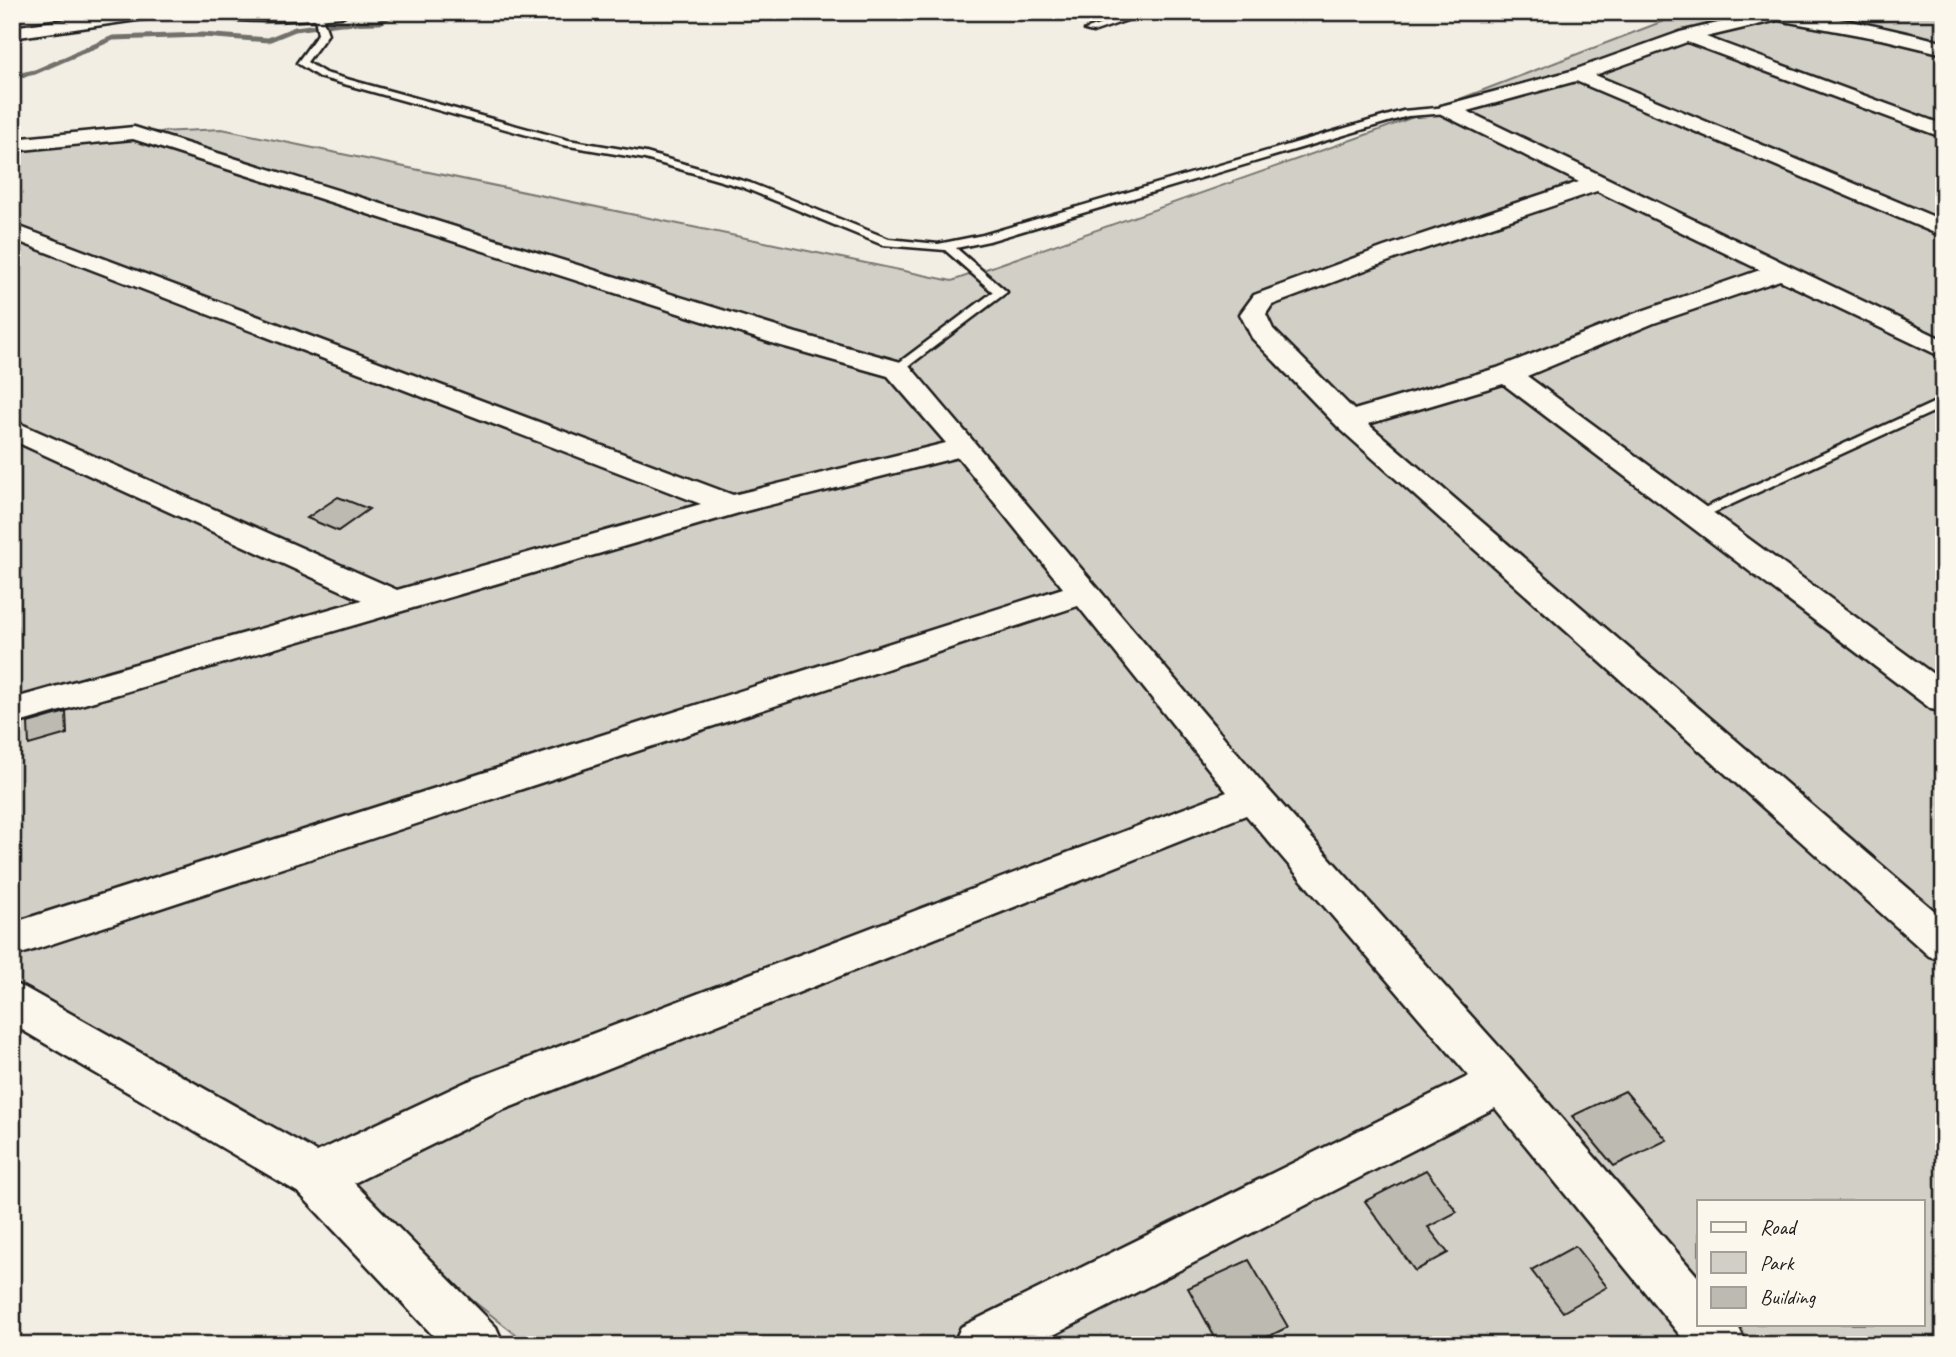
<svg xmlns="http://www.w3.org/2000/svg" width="1956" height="1357" viewBox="0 0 1956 1357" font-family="Caveat,sans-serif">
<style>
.green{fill:#d2cfc6;stroke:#777671;stroke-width:2;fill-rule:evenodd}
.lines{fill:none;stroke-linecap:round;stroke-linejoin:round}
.stream{stroke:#716f6b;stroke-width:5}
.building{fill:#bdbab1;stroke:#1c1c1c;stroke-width:2}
.lane-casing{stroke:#1c1c1c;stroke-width:5}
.street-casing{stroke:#1c1c1c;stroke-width:5}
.lane{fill:#fbf7ec;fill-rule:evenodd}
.street{fill:#fbf7ec;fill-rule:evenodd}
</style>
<rect width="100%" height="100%" fill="#f2eee4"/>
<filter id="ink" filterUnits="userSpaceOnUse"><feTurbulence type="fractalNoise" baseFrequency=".0143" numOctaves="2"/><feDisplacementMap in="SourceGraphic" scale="14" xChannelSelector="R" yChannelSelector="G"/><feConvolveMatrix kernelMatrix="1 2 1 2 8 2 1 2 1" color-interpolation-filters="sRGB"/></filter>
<g filter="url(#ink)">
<path class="green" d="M1687,12H1944V1345H529L316,1177L12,1002V139L222,129L952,281L1374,132ZM1699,1201H1923V1324H1699Z"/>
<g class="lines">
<polyline class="stream" points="12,77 35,72 113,38 203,35 268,40 295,29 341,23 380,22 397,12"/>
</g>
<g class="building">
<polygon points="338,497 369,509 338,531 307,518"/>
<polygon points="66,712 67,734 29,745 28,723"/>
<polygon points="1625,1091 1667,1140 1614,1166 1572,1116"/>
<polygon points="1426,1170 1457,1212 1428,1227 1448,1253 1415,1271 1365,1201"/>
<polygon points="1575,1246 1607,1287 1563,1312 1531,1270"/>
<polygon points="1249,1260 1288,1327 1251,1345 1219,1345 1188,1288"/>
</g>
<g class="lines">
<defs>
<g id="lane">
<polygon points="314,12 321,14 328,34 307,62 325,73 568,140 646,153 750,183 889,239 938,244 983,235 1403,111 1448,107 1453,110 1448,113 1408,116 989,241 956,248 1007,292 898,374 891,370 893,367 993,292 945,250 883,245 742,187 645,159 563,145 319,77 297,63 318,34"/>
<polygon points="1136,12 1150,12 1093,32 1085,30"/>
<polygon points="1726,12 1738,12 1754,21 1746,23"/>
<polygon points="1944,398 1944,407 1702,518 1692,518 1689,515"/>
</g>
<g id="street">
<polygon points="119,12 167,12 158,17 12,38 12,27"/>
<path d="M207,12H350L341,17C317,19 222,27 207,12Z"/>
<path d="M1764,12C1824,12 1885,28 1944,42V54L1886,40L1778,20L1706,37L1944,125V138L1687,42L1595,75L1944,221V237L1576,81L1467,111L1944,340V358L1780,280L1654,323L1527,376L1944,682V712L1931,709L1503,384L1368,424L1944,919V961L1929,956L1338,427L1252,338L1240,314L1254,295L1384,247L1579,182L1441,114L1438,110L1441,106L1571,71L1680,32ZM1597,191L1760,270L1636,313L1497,368L1354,410L1273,329L1266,314L1272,305L1400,257Z"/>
<polygon points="134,127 796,333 908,364 1266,787 1518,1068 1699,1278 1699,1324 1737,1324 1747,1345 1688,1345 1495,1108 1034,1345 953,1345 961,1327 1469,1076 1246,815 498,1112 354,1183 496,1327 504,1345 442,1345 299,1193 12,1024 12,983 27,989 317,1152 466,1082 1227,792 1078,606 12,957 12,923 1063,588 958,457 742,512 12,725 12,699 362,600 12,440 12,420 397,590 701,504 12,239 12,224 733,495 946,443 888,376 778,345 133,139 12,151 12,139"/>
</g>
</defs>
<use href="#lane" class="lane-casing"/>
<use href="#street" class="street-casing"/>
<use href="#lane" class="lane"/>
<use href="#street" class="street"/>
</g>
</g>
<rect width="1956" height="1357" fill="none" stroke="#fbf7ec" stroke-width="42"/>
<rect x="21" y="21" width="1914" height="1315" fill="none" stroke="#1c1c1c" stroke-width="2.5" filter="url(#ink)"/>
<rect x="1697" y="1200" width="228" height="126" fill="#fbf7ec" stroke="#a29f99" stroke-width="2"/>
<rect x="1711" y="1222" width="35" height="10" fill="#fbf7ec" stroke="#a29f99" stroke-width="2"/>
<text x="1760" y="1234" font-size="21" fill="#1c1c1c">Road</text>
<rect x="1711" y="1252" width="35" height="21" fill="#d2cfc6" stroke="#a29f99" stroke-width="2"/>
<text x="1760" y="1270" font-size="21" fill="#1c1c1c">Park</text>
<rect x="1711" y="1287" width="35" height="21" fill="#bdbab1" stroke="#a29f99" stroke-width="2"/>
<text x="1760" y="1304" font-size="21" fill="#1c1c1c">Building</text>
</svg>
